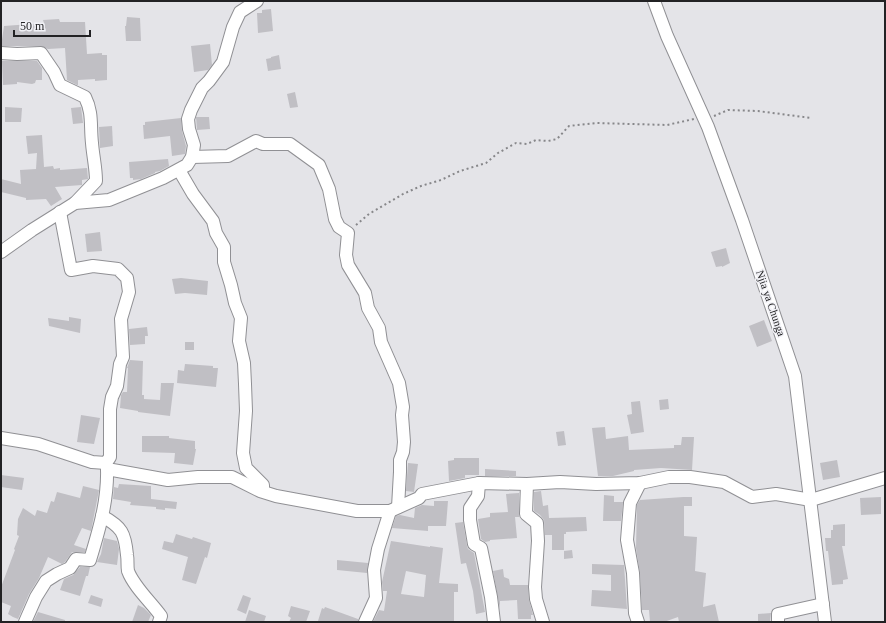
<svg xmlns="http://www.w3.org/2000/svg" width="886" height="623" viewBox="0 0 886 623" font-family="Georgia,serif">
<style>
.building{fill:#c0bfc4;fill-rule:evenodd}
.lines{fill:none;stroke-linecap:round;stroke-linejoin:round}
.street-casing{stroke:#909094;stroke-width:14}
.path{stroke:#87878a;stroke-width:2;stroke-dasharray:2 3;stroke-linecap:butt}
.street{stroke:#fff;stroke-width:12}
.labels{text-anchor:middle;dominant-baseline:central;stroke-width:3;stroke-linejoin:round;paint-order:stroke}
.street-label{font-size:11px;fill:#222224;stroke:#f1f1f6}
</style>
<rect width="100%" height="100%" fill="#e4e4e8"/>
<g class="building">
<polygon points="271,9 273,31 258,33 257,13 262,13 262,10"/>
<polygon points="127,17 140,18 141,41 126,41 125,26 126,26"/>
<polygon points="59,19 60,22 85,22 87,54 102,53 102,55 107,55 107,80 95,81 95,79 78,80 78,85 77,85 67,80 65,48 48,49 41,46 1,46 4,26 44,23 43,20"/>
<polygon points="210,44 212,65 208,70 194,72 191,46"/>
<polygon points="279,55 281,69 268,71 266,59 271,58 271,57"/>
<polygon points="2,61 37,61 42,68 42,80 36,80 35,83 32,84 17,82 17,84 3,85"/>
<polygon points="295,92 298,107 290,108 287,94"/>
<polygon points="5,107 22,108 21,122 5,122"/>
<polygon points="81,107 83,123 73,124 71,108"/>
<polygon points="196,117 209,117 210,129 197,130"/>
<polygon points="181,118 182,131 186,146 185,154 172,156 170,136 144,139 143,125 145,125 145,122"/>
<polygon points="112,126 113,146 100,148 99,127"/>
<polygon points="42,135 44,167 53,166 54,169 60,168 60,170 87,168 88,179 82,180 82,185 55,187 62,199 51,206 46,199 26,200 26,198 1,192 1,179 21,184 20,170 36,169 37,153 28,154 26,136"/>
<polygon points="168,159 169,166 160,171 155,172 155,173 141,179 133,180 133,178 130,178 129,162"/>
<polygon points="100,232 102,251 87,252 85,234"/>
<polygon points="726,248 730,263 722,267 722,266 716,267 711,252"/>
<polygon points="181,278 208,281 207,295 185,293 175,294 172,279"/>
<polygon points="69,317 81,319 80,333 49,326 48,318 69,321"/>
<polygon points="764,320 772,341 757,347 749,326"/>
<polygon points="147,327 148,336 145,336 145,344 130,345 129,329"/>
<rect x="185" y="342" width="9" height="8"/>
<polygon points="130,360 143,361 142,395 144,395 144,399 160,400 161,383 174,383 170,416 138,412 138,411 120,408 121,395 123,392 127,392 128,368 127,368"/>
<polygon points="185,364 213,366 213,368 218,368 216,387 177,383 178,370 184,371"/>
<polygon points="668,399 669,409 660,410 659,400"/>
<polygon points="640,401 644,432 631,434 627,415 632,414 631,402"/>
<polygon points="81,415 100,418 94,444 77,442"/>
<polygon points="605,427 606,439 628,436 629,450 674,448 674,445 681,445 682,437 694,437 692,470 661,468 634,470 634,471 613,476 598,476 592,428"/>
<polygon points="564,431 566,445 558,446 556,432"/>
<polygon points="142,436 169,436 169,438 195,441 195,449 196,449 193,465 174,463 175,453 142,452"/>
<polygon points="454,458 479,458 479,475 465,475 465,478 449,481 448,461 454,460"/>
<polygon points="837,460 840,477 823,480 820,463"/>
<polygon points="408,463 418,464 414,492 406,491"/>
<polygon points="485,469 516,471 516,476 485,476"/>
<polygon points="1,475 24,478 22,490 1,487"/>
<polygon points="119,484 151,486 151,499 177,502 176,509 165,508 165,510 156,509 156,507 130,505 131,502 113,499 114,487 118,488"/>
<polygon points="83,486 99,490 91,531 82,528 74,545 86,549 85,552 72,552 65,562 62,564 48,557 39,578 29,594 18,619 13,617 8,614 11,606 1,602 1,587 15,550 14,549 19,536 17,535 18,519 23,508 35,516 37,510 47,513 51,501 54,502 57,492 80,498"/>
<polygon points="541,491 543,506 548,505 549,518 586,517 587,531 566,532 566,534 564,534 564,550 552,550 552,535 545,535 544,520 540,515 534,511 534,492"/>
<polygon points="519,493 519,517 515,517 517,538 490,540 490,541 485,542 481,539 478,519 490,517 490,513 508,512 506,494"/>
<polygon points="604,495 614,496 614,502 623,502 621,521 603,521"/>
<polygon points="683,497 692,497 692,506 684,506 684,536 697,537 695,571 706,573 703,607 715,604 719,622 679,622 678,617 664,622 650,622 649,610 642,610 640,573 636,548 637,505 640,500"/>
<polygon points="881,497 881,514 861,515 860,498"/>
<polygon points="434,501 448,501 446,526 428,526 428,531 392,528 396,516 400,515 414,518 415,508 422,505 434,506"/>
<polygon points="463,522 467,546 468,549 474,553 485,612 476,614 473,591 466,563 461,564 455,523"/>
<polygon points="845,524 845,546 842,546 848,579 843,580 843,584 832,585 828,551 826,551 825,538 831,538 831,530 833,530 833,525"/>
<polygon points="176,534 192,539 193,537 211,543 207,558 205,557 196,584 182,580 188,557 162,549 164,541 173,543"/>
<polygon points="104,538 117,541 119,549 117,565 97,562 101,554"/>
<path d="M391,541L430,547V546L443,548L439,583L458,584V592H454V622H373L379,610L384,611L387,591H383L382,582ZM406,571L426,575L424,597L401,594Z"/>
<polygon points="572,550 573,558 564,559 564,551"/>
<polygon points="337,560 368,563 367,573 337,570"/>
<polygon points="592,564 624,565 627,609 591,606 592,590 611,591 611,575 592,574"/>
<polygon points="80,567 90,567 88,576 86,576 80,596 60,590 64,579 73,575"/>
<polygon points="503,569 504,577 509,579 510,585 528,585 529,600 533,615 531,615 531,619 518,619 517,600 500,601 500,609 493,571"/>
<polygon points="91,595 103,599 101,607 88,603"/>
<polygon points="243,595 251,598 246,614 237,610"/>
<polygon points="138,605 144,608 151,615 148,622 132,622"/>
<polygon points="291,606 310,611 306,622 289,622 291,618 288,616"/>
<polygon points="325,607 358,619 358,622 322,622 318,621 322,608 324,609"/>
<polygon points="249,610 266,616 264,622 245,622"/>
<polygon points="38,612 65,620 65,622 33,622"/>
<polygon points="771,613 770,622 758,622 758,614"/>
</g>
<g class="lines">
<defs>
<g id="street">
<polyline points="654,1 667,36 708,127 742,220 795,376 825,622"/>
<path d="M1,53L17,54L41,53L54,72L60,85L85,97C93,113 90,125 92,143C93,156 96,168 96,181L75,203"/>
<polyline points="192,157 228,156 256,141 263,144 290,144 319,165 329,189 335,219 339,227 348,233 346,255 348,265 365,293 368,308 379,328 381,342 399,383 403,407 402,415 404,442 403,452 400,460 400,472 398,507"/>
<polyline points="179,170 193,194 213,221 216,233 224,247 224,262 231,285 235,303 241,318 239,341 244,363 245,384 246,411 243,453 246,468 263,485 263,491"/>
<polyline points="60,212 71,270 93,266 118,269 127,278 129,292 121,319 123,357 120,364 117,386 112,397 110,409 110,457 106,463"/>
<polyline points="1,252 32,230 75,203 109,200 163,178 187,165 192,157 194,145 189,129 188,119 191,110 202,88 209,81 223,62 233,27 240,12 257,1"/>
<polyline points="1,438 38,444 92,462 106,463 107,469 168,480 198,477 232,477 260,491 276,496 357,511 390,511 419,498 422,494 479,483 527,484 560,482 596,484 640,483 669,477 690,477 724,482 752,497 776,494 811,500 885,478"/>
<polyline points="479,483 478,496 470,508 470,520 474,544 481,548 491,597 494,622"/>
<polyline points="527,484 526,514 537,523 538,541 535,587 536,599 543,622"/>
<path d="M102,516C122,527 125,533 127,555C128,560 127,566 128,571C134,587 151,602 161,616L159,622"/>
<path d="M25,622L36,597L46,581L57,574L70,568L76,559L90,560C99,530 108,501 107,469"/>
<polyline points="365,622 376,598 374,570 378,549 390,511"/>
<polyline points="638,622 635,613 633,573 627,540 630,503 640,483"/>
<polyline points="778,622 778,614 823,604"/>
</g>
</defs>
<use href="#street" class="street-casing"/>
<g class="path">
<polyline points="714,116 728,110 758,111 811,118"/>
<polyline points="356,225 369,214 403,194 421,186 441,180 460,171 486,163 498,153 516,143 527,144 536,140 548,141 557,139 569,126 596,123 667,125 694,119"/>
</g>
<use href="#street" class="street"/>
</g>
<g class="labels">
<g class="street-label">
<text transform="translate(771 303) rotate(71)">Njia ya Chunga</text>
</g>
</g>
<rect width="886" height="623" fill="none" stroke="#222224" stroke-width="4"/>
<path d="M14 30v6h76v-6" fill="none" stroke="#222224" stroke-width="2"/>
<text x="20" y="30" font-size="12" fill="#222224" stroke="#f1f1f6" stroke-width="3" paint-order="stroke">50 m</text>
</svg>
